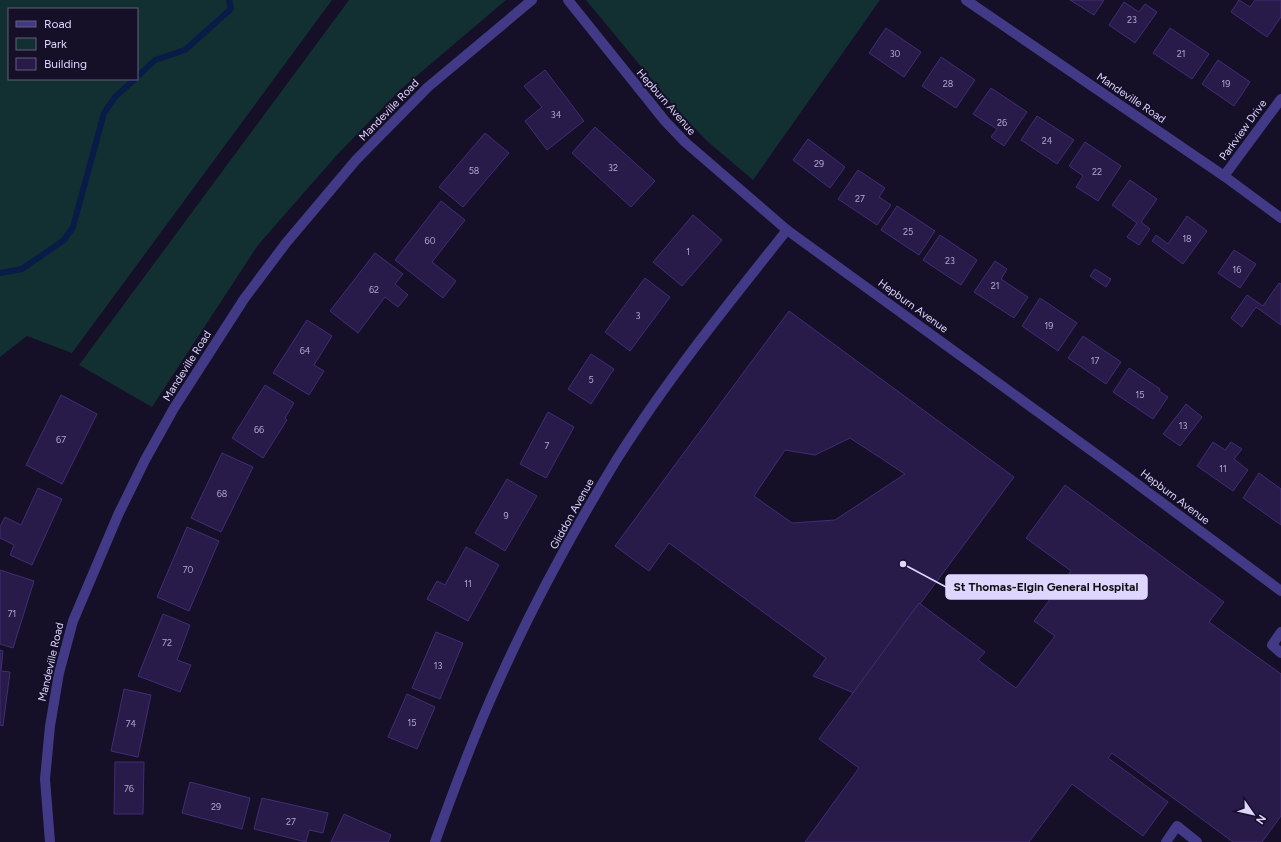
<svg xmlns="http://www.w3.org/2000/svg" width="1281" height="842" viewBox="0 0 1281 842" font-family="Figtree,sans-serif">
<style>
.green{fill:#123032;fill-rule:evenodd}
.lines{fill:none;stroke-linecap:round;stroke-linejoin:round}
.stream{stroke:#091b47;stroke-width:6}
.building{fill:#281b49;stroke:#412d75;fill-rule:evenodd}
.minor{stroke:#433a87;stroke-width:10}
.labels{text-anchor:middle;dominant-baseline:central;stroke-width:4;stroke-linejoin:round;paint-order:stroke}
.number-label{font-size:9px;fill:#b0a7d2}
.street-label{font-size:11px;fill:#ded6ff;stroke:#150f28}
.leader{fill:none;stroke:#ded6ff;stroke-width:1.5}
.callout-dot{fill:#ded6ff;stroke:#150f28;stroke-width:1.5}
.callout{fill:#ded6ff;stroke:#ded6ff;stroke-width:1.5}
.callout-label{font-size:12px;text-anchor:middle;font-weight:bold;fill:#111}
</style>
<rect width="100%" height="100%" fill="#150f28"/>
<g class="green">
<path d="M0,0H332L72,353L27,336L0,357ZM9,9H137V79H9Z"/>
<polygon points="349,0 506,0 400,90 336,156 258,245 152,407 79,365"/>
<polygon points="586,0 880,0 753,180 707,141 677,110"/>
</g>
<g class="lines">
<g class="stream">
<polyline points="137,77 155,60 185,50 231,9 229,0"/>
<polyline points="0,273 22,269 64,240 73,227 104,113 115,97 135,79"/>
</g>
</g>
<g class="building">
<polygon points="1070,0 1104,0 1094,15"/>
<polygon points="1239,0 1250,7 1255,0 1281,0 1281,17 1267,37 1231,12"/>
<polygon points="1124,2 1139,12 1145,4 1157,12 1135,43 1109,25"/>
<polygon points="886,28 921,52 904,77 869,53"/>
<polygon points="1170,28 1209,54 1192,79 1153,53"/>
<polygon points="941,57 975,80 956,108 922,86"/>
<polygon points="1218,60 1250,82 1234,106 1202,84"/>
<polygon points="545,70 584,121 547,150 525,121 542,107 524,86"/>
<polygon points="991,88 1027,112 1004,146 991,137 997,129 973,114"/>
<polygon points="1037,116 1074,140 1057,164 1021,140"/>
<polygon points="595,127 655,181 631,207 572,153"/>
<polygon points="485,133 509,153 463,207 439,187"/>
<polygon points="808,139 845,167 830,188 793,160"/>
<polygon points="1085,142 1121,166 1098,201 1076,187 1083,176 1069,166"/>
<polygon points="858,170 885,188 879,197 891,205 877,225 838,199"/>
<polygon points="1130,180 1157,199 1141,222 1150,229 1139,245 1127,237 1137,223 1112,205"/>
<polygon points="441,201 465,220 432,262 456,281 443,298 395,260"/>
<polygon points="897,206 935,231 919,255 881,230"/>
<polygon points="693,215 722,240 682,286 653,262"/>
<polygon points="1187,216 1207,231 1183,264 1152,241 1156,235 1168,244"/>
<polygon points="940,235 977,260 961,285 923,260"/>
<polygon points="1234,250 1256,264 1240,288 1218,273"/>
<polygon points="375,253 403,274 395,284 408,295 398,307 385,297 358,333 330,311"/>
<polygon points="995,261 1007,269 1001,279 1028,297 1014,318 974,292"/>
<polygon points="1095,269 1111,279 1106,287 1090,276"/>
<polygon points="645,278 670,297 630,351 605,332"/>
<polygon points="1279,283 1281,284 1281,325 1256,307 1242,327 1231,318 1247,295 1263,306"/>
<polygon points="1040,298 1077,323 1058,351 1022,326"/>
<path d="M789,311L1014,477L854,693L813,676L826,658L669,543L649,571L615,546ZM850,438L905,474L835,520L792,523L754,496L785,450L815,455Z"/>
<polygon points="307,320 332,336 314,365 324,371 309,395 273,373"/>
<polygon points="1083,336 1121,362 1106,384 1068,358"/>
<polygon points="591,354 614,369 591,404 568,389"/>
<polygon points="1129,368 1160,389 1159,391 1168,397 1153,419 1113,392"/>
<polygon points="265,385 294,403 285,418 287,420 263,458 232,438"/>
<polygon points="61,395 97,414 62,484 26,465"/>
<polygon points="1186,404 1202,417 1180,446 1163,434"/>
<polygon points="548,412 574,427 546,478 520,464"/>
<polygon points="1213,442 1225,450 1231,442 1242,449 1234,459 1248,470 1233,491 1197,466"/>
<polygon points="222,453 253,467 221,532 191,518"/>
<polygon points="1259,473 1281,489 1281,525 1243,498"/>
<polygon points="507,479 537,496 505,551 475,533"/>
<polygon points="1065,485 1224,602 1209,622 1281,674 1281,816 1262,842 1233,842 1112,753 1108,758 1168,802 1143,836 1072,784 1029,842 805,842 859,768 819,739 919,603 985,652 978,660 1016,688 1055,636 1034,621 1071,571 1026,538"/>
<polygon points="38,488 62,499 32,565 10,555 14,545 0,538 0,527 5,517 21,525"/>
<polygon points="187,527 219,541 189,611 157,597"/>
<polygon points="466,547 499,565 468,621 427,599 437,581 445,585"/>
<polygon points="0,570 34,581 13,648 0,644"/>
<polygon points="163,614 190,625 177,660 191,665 180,692 138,676"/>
<polygon points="436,632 463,643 440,699 412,688"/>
<polygon points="0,650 3,651 1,671 10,672 3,726 0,725"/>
<polygon points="124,689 151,695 138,757 111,751"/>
<polygon points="407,694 435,707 417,749 388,737"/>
<polygon points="115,762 144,762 143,814 114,814"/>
<polygon points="190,782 250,798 242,829 182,813"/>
<polygon points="262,798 328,813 323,833 309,830 306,842 254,829"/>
<polygon points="344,814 391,835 388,842 331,842"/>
</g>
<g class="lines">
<g class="minor">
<polyline points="568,0 665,121 685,142 787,230 1125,475 1281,591"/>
<polyline points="966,0 1224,176 1281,218"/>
<polyline points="1224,176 1281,99"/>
<polyline points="1281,632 1272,645 1281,653"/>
<polyline points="50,842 45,779 50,726 59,673 73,621 118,515 145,460 174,408 244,299 286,243 356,160 428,87 532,0"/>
<path d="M435,842C455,786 476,730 501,676C534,603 575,528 617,459C668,378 728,304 787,230"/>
<polyline points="1166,842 1177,826 1197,842"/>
</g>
</g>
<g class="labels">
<g class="number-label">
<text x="1132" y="19">23</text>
<text x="895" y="53">30</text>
<text x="1181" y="53">21</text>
<text x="948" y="83">28</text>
<text x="1226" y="83">19</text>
<text x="556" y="114">34</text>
<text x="1002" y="122">26</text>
<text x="1047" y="140">24</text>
<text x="819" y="163">29</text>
<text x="613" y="167">32</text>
<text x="474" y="170">58</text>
<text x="1097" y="171">22</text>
<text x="860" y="198">27</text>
<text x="908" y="231">25</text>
<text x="1187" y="238">18</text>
<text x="430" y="240">60</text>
<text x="688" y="251">1</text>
<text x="950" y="260">23</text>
<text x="1237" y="269">16</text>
<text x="995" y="285">21</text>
<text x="374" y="289">62</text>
<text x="638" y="315">3</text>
<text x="1049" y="325">19</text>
<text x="305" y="350">64</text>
<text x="1095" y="360">17</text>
<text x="591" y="379">5</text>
<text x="1140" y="394">15</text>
<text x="1183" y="425">13</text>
<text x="259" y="429">66</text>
<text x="61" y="439">67</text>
<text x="547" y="445">7</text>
<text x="1223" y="468">11</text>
<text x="222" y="493">68</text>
<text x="506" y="515">9</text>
<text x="188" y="569">70</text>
<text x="468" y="583">11</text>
<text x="12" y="613">71</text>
<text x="167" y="642">72</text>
<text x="438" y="665">13</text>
<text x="412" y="722">15</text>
<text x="131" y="723">74</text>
<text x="129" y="788">76</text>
<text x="216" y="806">29</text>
<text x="291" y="821">27</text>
</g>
<g class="street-label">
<text transform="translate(1131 98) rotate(34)">Mandeville Road</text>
<text transform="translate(666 102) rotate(49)">Hepburn Avenue</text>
<text transform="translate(389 110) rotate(-46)">Mandeville Road</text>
<text transform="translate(1243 130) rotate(-54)">Parkview Drive</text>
<text transform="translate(913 306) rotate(36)">Hepburn Avenue</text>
<text transform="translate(187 366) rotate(-58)">Mandeville Road</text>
<text transform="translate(1175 497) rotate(37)">Hepburn Avenue</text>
<text transform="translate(572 514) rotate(-61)">Gliddon Avenue</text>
<text transform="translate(51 662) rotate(-77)">Mandeville Road</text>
</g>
</g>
<path class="leader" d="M903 564L946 587"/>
<circle class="callout-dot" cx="903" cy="564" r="4"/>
<rect class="callout" x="946" y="575" width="201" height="24" rx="4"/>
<g class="callout-label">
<text x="1046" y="591">St Thomas-Elgin General Hospital</text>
</g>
<rect x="8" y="8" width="130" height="72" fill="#150f28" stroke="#655f7e"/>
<rect x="16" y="21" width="20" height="6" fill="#433a87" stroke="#655f7e"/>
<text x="44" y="28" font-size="12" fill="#ded6ff">Road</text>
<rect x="16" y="38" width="20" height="12" fill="#123032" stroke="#655f7e"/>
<text x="44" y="48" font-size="12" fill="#ded6ff">Park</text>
<rect x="16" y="58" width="20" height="12" fill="#281b49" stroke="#655f7e"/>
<text x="44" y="68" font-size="12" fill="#ded6ff">Building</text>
<g transform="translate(1253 814) rotate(124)" stroke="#150f28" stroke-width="3" paint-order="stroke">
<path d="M0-3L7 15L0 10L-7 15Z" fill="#ded6ff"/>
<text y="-6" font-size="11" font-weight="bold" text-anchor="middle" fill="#ded6ff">N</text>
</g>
</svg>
